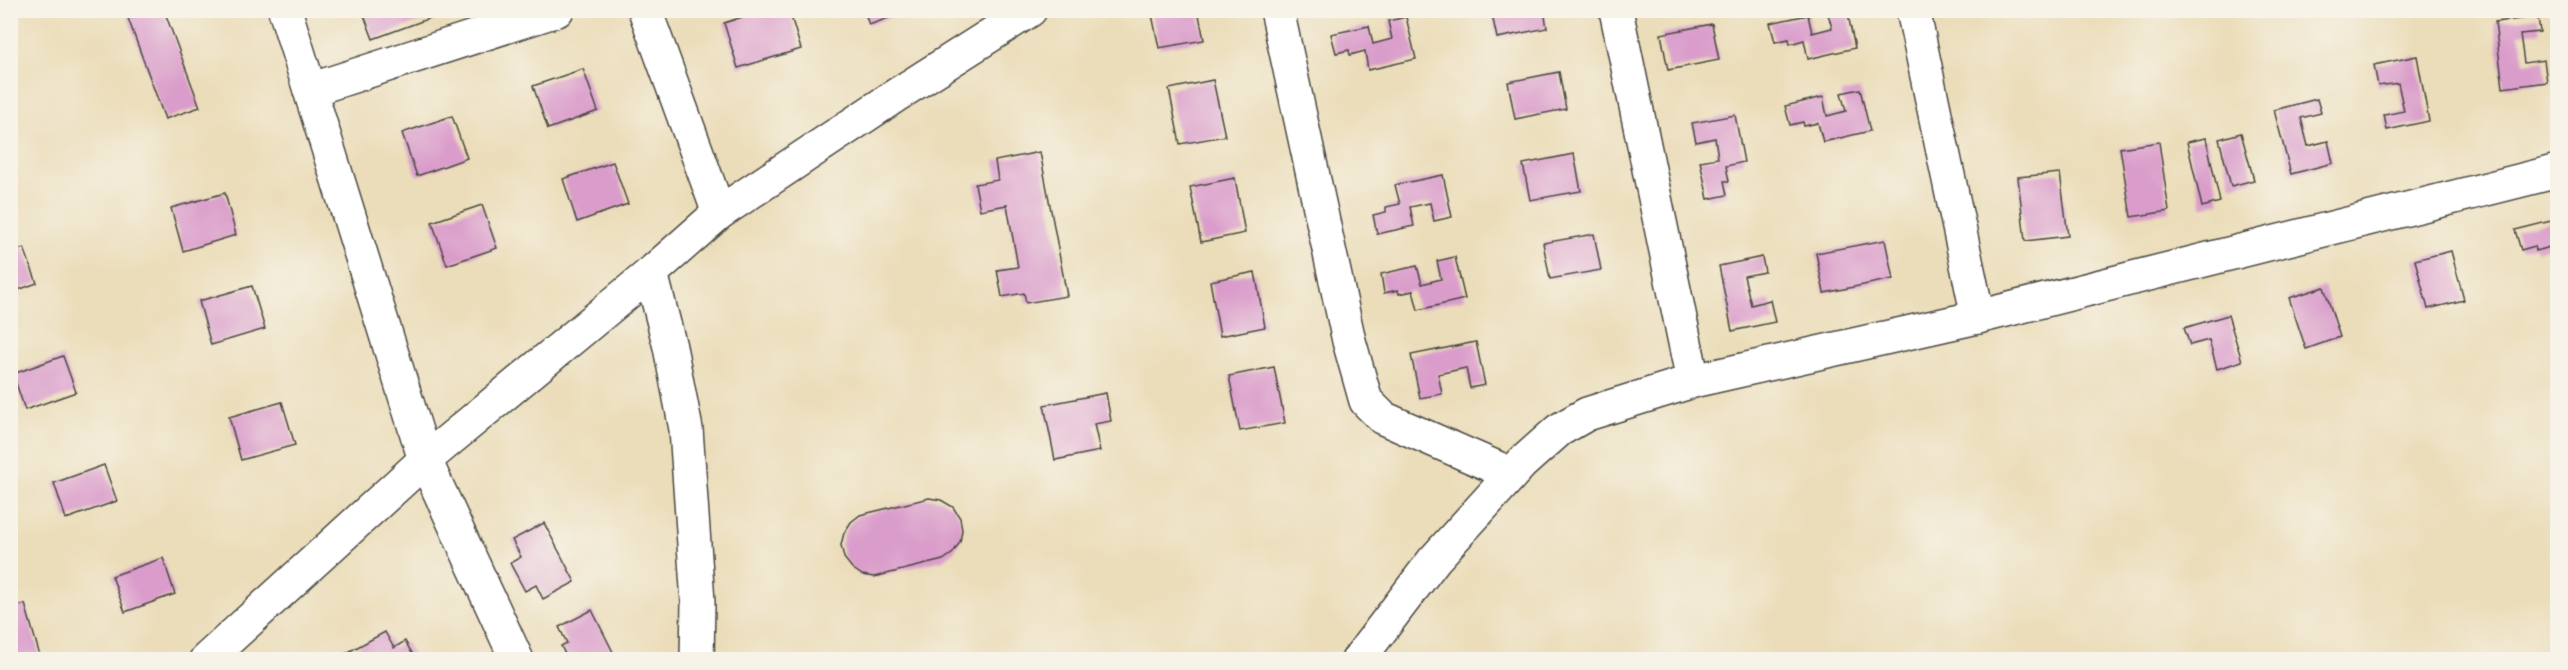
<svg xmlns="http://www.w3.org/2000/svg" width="2568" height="670" viewBox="0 0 2568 670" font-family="'IM FELL French Canon',serif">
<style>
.building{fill:#da9dcb}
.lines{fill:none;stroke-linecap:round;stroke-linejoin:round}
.minor-casing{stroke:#484640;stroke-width:36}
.minor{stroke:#fff;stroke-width:33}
</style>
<rect width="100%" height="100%" fill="#f7f3e8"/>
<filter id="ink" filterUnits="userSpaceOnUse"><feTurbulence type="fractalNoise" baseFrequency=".0167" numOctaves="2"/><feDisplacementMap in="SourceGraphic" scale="12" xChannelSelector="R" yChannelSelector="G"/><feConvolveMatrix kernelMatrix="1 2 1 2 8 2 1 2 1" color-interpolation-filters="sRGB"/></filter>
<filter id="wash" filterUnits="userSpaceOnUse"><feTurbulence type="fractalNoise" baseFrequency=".008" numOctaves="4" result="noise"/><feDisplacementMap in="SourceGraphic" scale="24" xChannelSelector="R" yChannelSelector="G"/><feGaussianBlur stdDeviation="1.35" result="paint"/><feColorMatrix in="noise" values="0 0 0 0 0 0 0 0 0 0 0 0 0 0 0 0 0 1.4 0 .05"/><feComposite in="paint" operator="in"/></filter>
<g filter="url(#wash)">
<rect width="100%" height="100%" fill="#ebddb9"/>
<g id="blocks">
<g class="building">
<polygon points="125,10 164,10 200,107 165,119"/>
<polygon points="362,10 431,10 433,17 373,39"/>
<polygon points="764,10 789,10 801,49 738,68 724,23"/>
<polygon points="864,10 908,10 908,11 869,25"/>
<polygon points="1151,10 1198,10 1204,40 1159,48"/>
<polygon points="1491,10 1544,10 1547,28 1497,38"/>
<polygon points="1827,10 1847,10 1855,48 1808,59 1804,40 1790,44 1789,39 1775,42 1770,23 1808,15 1812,33 1832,28"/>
<polygon points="1406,17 1416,59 1368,70 1365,51 1350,55 1349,50 1336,53 1331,34 1369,26 1373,44 1392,39 1388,21"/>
<polygon points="2538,17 2540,32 2520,34 2524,63 2544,60 2547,82 2503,88 2495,22"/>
<polygon points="1712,24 1719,60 1668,70 1661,34"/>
<polygon points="2417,56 2429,121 2387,130 2384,115 2404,111 2398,83 2378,86 2374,65"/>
<polygon points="583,69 598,111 548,129 533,86"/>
<polygon points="1559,72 1566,109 1515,119 1508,82"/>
<polygon points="1213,80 1225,136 1180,144 1169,89"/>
<polygon points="1860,89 1870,131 1823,142 1818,123 1804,126 1803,122 1790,125 1785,106 1823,97 1827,116 1846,111 1841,93"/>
<polygon points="2317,99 2321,113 2301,118 2308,146 2328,141 2333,163 2291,174 2274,110"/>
<polygon points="1735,115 1744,162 1726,166 1729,181 1724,181 1727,195 1708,199 1700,161 1718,158 1715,138 1696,142 1692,123"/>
<polygon points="452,116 467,158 417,176 402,133"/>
<polygon points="2241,133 2254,180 2231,186 2219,139"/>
<polygon points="2206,138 2220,202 2202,207 2187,142"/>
<polygon points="2159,142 2169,211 2131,217 2120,148"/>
<polygon points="1040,152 1067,296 1026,303 1024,293 1002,297 997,270 1018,267 1007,205 980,210 975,184 998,180 995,161"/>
<polygon points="1574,154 1581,191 1530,200 1523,164"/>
<polygon points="10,157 17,176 10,179"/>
<polygon points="613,162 628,204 577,222 563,179"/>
<polygon points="2060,173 2068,236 2025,241 2018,177"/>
<polygon points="1443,175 1452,217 1434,221 1430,203 1410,207 1414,226 1377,234 1373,215 1386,212 1386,207 1400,204 1395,185"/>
<polygon points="1235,178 1245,233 1201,242 1190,187"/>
<polygon points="225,193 236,235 183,251 171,208"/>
<polygon points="482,205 497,248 447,265 432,222"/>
<polygon points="2551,221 2554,235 2558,234 2558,256 2552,258 2549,247 2536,251 2535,246 2521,250 2515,230"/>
<polygon points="1594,234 1601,270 1550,279 1543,243"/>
<polygon points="1885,240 1893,279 1824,293 1816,253"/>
<polygon points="24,248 37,283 10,293 10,252"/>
<polygon points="2451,251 2464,300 2428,309 2415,260"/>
<polygon points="1455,257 1465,299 1418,310 1413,291 1399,294 1398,290 1384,293 1381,274 1417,266 1422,284 1441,279 1437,261"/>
<polygon points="1762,257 1765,272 1744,276 1751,305 1770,300 1775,322 1732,331 1719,266"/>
<polygon points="1255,272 1265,327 1220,336 1210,281"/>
<polygon points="252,286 265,329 211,345 199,301"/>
<polygon points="2324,287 2340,337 2306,349 2289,298"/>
<polygon points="2228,315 2242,361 2217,369 2209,340 2190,345 2184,328"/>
<polygon points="1476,342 1485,385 1470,388 1466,368 1438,374 1442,394 1420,398 1411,355"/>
<polygon points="63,356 76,392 25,410 13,374"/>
<polygon points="1274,367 1285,423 1240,431 1229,376"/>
<polygon points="1106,393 1111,421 1094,424 1100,451 1055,460 1044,405"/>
<polygon points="282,402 295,445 241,460 229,417"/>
<polygon points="104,465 117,501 66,519 54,483"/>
<polygon points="929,498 941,500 953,507 960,518 962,530 960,542 953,553 943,560 874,577 862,575 852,568 844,558 841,545 844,533 851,522 860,515"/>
<polygon points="544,523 575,582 543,599 536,585 525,591 510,563 521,557 512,540"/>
<polygon points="163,558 175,594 125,612 112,576"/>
<polygon points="25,604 40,656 28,660 10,660 10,609"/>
<polygon points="592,610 617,660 568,660 561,646 567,643 559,627"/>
<polygon points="385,632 394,648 405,641 416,660 342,660 341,656"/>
</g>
</g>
</g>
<g filter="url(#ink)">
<use href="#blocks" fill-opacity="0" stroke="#484640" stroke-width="1.5"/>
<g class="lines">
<defs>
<g id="minor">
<polyline points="285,10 425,460 517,660"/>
<polyline points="645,10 719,213"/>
<polyline points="1277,10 1349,341 1366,401 1383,418 1511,474"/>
<polyline points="1616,10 1693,381"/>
<polyline points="1913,10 1978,317 2558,171"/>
<polyline points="310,90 557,10"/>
<polyline points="651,273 670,347 686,429 698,602 697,660"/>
<polyline points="206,660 425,460 651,273 719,213 898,94 1030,10"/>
<polyline points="1358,660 1434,560 1522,463 1559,430 1587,414 1693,381 1978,317"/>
</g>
</defs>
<use href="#minor" class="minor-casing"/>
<use href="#minor" class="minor"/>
</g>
</g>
<rect width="2568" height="670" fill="none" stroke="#f7f3e8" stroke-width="36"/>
</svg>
